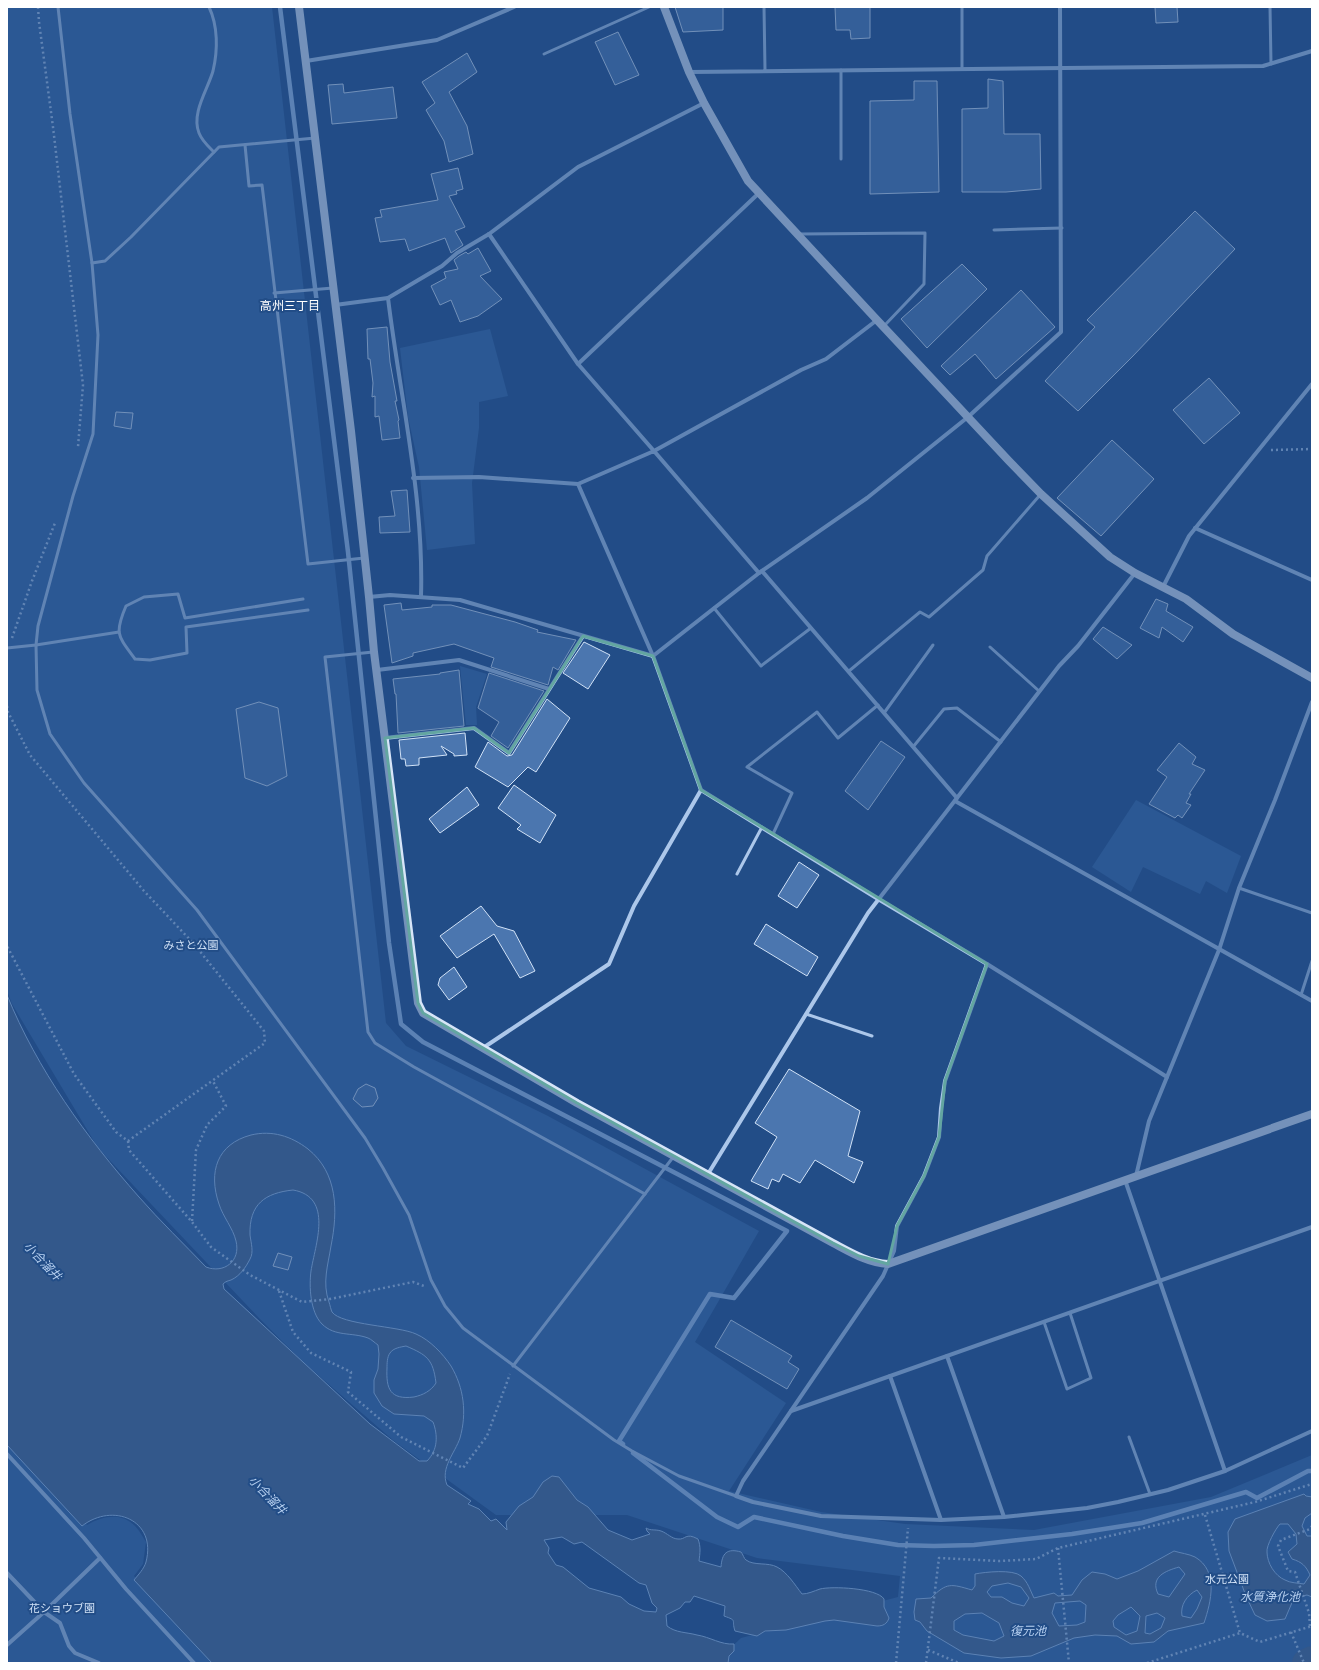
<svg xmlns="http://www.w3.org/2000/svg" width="1319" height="1670" viewBox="0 0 1319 1670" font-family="Montserrat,'Noto Sans JP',sans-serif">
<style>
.green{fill:#3666a4}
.water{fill:#476690;stroke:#a0c2eb;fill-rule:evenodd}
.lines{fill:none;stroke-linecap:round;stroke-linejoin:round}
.stream{stroke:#a0c2eb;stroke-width:4.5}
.river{stroke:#476690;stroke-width:28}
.building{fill:#4b76af;stroke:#d1e2f7}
.path{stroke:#acc7ea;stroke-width:2.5;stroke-dasharray:2 3;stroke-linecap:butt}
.lane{stroke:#acc7ea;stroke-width:3}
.street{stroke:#acc7ea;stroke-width:4}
.secondary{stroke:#d7e5f8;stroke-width:8}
.marked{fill:none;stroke:#63a6a1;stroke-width:3;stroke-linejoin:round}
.labels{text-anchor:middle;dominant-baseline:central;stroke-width:4;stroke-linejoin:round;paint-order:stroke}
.park-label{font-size:11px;fill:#d1e2f7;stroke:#224d87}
.neighbourhood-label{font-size:12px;fill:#fff;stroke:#224d87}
.water-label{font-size:12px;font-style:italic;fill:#b8d1f1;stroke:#224d87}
</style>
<rect width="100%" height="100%" fill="#224d87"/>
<g class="green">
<polygon points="7,7 272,7 386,1023 406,1046 548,1116 759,1231 695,1342 786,1403 729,1491 821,1512 905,1524 1034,1530 1211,1497 1312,1455 1312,1663 715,1663 741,1638 898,1597 900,1576 757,1558 627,1515 496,1515 394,1441 303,1362 259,1318 98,1148 12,1004 7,991"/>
<polygon points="490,329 508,396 479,402 479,428 472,483 475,544 427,550 419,467 408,417 400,348"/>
<polygon points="460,666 487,674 476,707 477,725 466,725"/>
<polygon points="1136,800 1241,856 1227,893 1206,881 1200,894 1143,867 1131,892 1092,867"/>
<path d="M7,1437L87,1525C103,1516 121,1512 135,1526C139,1530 143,1537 146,1542L143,1564L134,1576L212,1663H7Z"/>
</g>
<g class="water">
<path d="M7,995C37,1069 86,1137 139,1197C160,1221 184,1244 206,1267C224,1274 241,1261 236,1241C233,1228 223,1217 219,1204C208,1172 217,1144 251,1135C272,1130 291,1136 308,1149C338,1173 338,1211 331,1246C328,1265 322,1283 329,1302C330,1305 331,1310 332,1312C341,1325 399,1326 416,1334C430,1340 443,1354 451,1366C464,1388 467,1413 460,1438C455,1453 440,1468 447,1485L471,1501L468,1504L479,1509L491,1521L496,1519L507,1530L506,1522L519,1506L533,1497L543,1482L552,1476L559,1477L577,1500L588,1507L608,1530L632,1540L650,1534L647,1531L646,1528C651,1531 655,1529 661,1531C667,1533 672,1539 678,1539C686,1540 685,1532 698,1539C701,1547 700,1553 699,1561L721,1567C722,1553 727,1548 741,1552C743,1554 744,1559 746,1560C754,1566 768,1562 777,1567C787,1572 795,1585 802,1594C808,1594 814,1591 820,1589C832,1586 877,1588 884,1599V1607L889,1618C887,1624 883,1626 877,1626L834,1620L825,1621L786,1630L765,1631L757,1636L735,1631C731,1619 738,1621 724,1616L725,1606L694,1596L690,1602H685L680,1608L666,1615L667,1626C676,1633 686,1632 697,1635C710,1637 721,1645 734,1644V1651L729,1656L728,1663H212L134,1580C138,1575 144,1569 146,1562C157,1520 113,1502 82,1526L7,1445ZM293,1190C334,1197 315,1245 311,1271C309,1286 310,1312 322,1324C335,1337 352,1332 368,1338C371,1339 375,1343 378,1345L379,1354L378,1369L374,1380V1393L382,1406L394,1414L424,1416L433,1422C438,1435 438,1450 427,1461H419L370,1424L224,1289L223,1284C226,1281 228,1281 231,1280C240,1276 246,1267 250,1259C254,1252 251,1243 250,1235C249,1204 265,1193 293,1190ZM406,1346C427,1355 433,1359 436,1383C431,1391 423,1395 414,1397C390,1400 386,1389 387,1368C387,1364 387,1357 390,1353C393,1348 401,1347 406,1346ZM562,1537L574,1544L582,1542L639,1583L646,1585L652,1603L657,1608L656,1612L644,1611L629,1604L621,1597L589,1588L563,1567L556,1565L548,1553L549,1548L544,1540Z"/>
<path d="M1304,1494L1306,1496L1312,1497V1513L1305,1518L1302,1526L1307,1536H1312V1597L1307,1595L1294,1598L1285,1619L1267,1621L1255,1615L1246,1596L1229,1551L1228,1532L1235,1519ZM1280,1524H1288L1296,1534L1297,1544L1288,1552L1292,1559C1302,1562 1306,1566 1310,1575L1304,1584C1298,1583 1290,1583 1285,1580C1275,1576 1267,1563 1267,1552C1266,1546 1276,1528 1280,1524Z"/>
<path d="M1174,1551C1180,1553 1189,1554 1195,1557C1219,1571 1211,1602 1204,1623L1168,1631L1154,1642L1131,1644L1117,1636L1095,1635L1074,1638L1031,1656L1001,1658L964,1653L927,1631L920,1622L915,1620L914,1612L916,1599L931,1598C947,1582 951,1584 972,1590L975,1586V1574C985,1572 1013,1569 1021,1576C1028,1582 1030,1590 1034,1598L1054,1593L1058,1596L1072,1595L1082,1580L1092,1572L1105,1574L1117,1579L1138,1571ZM1179,1567L1185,1574L1169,1597L1158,1594C1150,1577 1165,1571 1179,1567ZM1008,1583L1021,1587L1029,1598L1024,1606L1012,1603L1002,1597H991L987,1592L992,1586ZM1197,1590L1202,1597L1197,1609L1191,1618L1182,1616C1180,1605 1187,1595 1197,1590ZM1080,1601L1086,1605L1085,1622L1077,1625L1059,1626L1052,1613L1055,1603ZM1131,1607L1140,1616L1137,1631L1126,1635L1114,1627L1113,1621L1118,1615ZM982,1613L999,1623L1004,1636L994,1641L963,1635L954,1630V1621L965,1614ZM1157,1613L1165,1618L1161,1628L1150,1634L1145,1633L1146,1616Z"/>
</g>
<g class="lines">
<g class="stream">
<polyline points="280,7 348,552 389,943 401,1024 423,1042 787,1231 734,1298 710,1294 619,1441 623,1444"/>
<polyline points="633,1453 717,1517 738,1527 754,1517 843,1536 898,1545 934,1546 974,1545 1072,1534 1142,1523 1246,1492 1257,1498 1308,1471 1312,1471"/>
</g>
<polyline class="river" points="1306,1663 1312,1660"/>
</g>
<g class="building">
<polygon points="675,7 723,7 723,30 683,32"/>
<polygon points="835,7 870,7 870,38 851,39 850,30 836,30"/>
<polygon points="1155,7 1177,7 1178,22 1156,23"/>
<polygon points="618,32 639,75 615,85 595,42"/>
<polygon points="467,53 477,72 449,92 467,126 473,154 449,162 444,141 426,110 435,103 422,82"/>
<polygon points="988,79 1003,81 1004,134 1040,134 1041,189 1006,192 962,192 962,109 988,108"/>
<polygon points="914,81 937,81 939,192 870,194 870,101 914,100"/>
<polygon points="343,84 344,93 393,87 397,118 332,124 328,85"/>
<polygon points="458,168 463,189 456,191 457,194 449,196 465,227 455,231 463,245 451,253 445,238 409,251 405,239 380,242 375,218 382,217 380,210 438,200 431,174"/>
<polygon points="1195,211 1235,249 1133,356 1078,411 1045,381 1095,327 1087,320"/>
<polygon points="478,248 491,271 480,276 502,299 478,316 460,322 451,300 440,305 431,286 446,278 444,272 458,269 454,260 459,256 466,252 468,254"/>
<polygon points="962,264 987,289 927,348 901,319"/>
<polygon points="1021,290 1055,327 996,379 975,354 950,375 941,366"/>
<polygon points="387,327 390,362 397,401 395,401 399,420 398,421 400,438 382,440 379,416 375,417 375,396 372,397 373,383 370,359 368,359 367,329"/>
<polygon points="1209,378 1240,413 1204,444 1173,410"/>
<polygon points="116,412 133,413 131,429 114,426"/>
<polygon points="1112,440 1154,479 1101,536 1057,498"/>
<polygon points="407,490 410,532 380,533 379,517 395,516 391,491"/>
<polygon points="1156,599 1168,604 1166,611 1193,627 1183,642 1162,627 1159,638 1140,628"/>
<polygon points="401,603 402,610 432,607 432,605 451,605 515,622 538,630 537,632 576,640 558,670 553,667 548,685 491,667 494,658 454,644 413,653 413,656 392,663 384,605"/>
<polygon points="1103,627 1132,645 1117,659 1093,639"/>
<polygon points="584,642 610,655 588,689 563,673"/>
<polygon points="459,670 464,726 398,733 396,694 395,694 393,679 440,674 440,673"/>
<polygon points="489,673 544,691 508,748 491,736 499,722 478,708"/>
<polygon points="547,699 570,718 536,772 528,767 508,787 475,767 488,742 507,756 512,755"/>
<polygon points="259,702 278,708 287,776 267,786 245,778 236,709"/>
<polygon points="465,733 467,755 454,756 454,754 441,746 447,755 419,758 419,765 406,766 405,759 401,759 399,740"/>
<polygon points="881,741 905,757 868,810 845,791"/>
<polygon points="1179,743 1196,757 1192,764 1205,770 1189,794 1191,794 1186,803 1191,805 1182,818 1178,815 1175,818 1149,804 1167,777 1157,770"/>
<polygon points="514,785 556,815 540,843 517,829 521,825 498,808"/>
<polygon points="467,787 479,805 440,833 429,819"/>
<polygon points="799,862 819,875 797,908 778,896"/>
<polygon points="481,906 497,926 514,931 535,971 520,978 494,934 457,958 440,936"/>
<polygon points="766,924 818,957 807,976 754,944"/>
<polygon points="454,967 467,987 449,1000 438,985 440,978"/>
<polygon points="789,1069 860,1111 848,1156 863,1162 854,1183 815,1160 800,1183 783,1174 779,1182 772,1179 768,1189 751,1181 777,1137 755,1123"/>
<polygon points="366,1084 375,1088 378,1098 373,1106 362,1107 353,1099 358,1089"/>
<polygon points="278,1253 292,1257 288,1270 273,1266"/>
<polygon points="731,1320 792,1356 788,1362 799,1369 787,1389 715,1347"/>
</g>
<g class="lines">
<g class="path">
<polyline points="38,7 39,22 53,127 83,385 78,447"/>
<polyline points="1271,450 1312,449"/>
<polyline points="12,638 32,581 55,523"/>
<polyline points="7,706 8,712 30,755 144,891 194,944 264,1031 265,1043 128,1141 116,1132 74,1074 7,946"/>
<polyline points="128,1141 129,1150 192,1222 211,1247 250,1275 302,1302 330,1299 413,1282 424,1286"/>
<polyline points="192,1221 196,1150 207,1125 226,1106 213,1081"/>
<polyline points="279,1291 293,1332 311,1353 351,1372 348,1392 401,1437 463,1468 487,1436 510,1374"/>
<polyline points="1205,1515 1240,1633"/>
<polyline points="1058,1548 1069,1663"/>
<polyline points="1310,1626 1309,1613 1295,1572 1288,1571 1278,1546 1281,1540 1310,1529 1312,1526"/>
<polyline points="1291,1632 1304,1663"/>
<polyline points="928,1650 959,1663"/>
<polyline points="896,1663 908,1528"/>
<polyline points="926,1663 939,1558 1000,1561 1036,1559 1058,1548 1255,1502 1312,1484"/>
<polyline points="1147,1663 1240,1633 1260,1642 1312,1626"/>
</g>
<g class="lane">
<polyline points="58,7 70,114 92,263 98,335 93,434 73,496 38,626 36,645 37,690 50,734 84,783 197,910 365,1138 383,1168 409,1215 431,1280 445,1306 463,1328 614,1440 632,1451 679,1476 736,1496"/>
<path d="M209,7C218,26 218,50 213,71C208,89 191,113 199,133C202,141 208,146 214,152"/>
<polyline points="764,7 765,70"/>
<polyline points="1270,7 1271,64"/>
<polyline points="544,54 649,7"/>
<polyline points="962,69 962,7"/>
<polyline points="245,145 249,186 262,185 308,564 364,558"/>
<polyline points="841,159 841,70"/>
<polyline points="994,230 1062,228"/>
<polyline points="799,234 925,233 924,284 884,326"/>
<polyline points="92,263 105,261 131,237 219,147 315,138"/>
<polyline points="274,293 333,288"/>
<path d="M303,599L185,618L178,594L144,597L126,606C114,634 118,636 135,659L150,660L187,653L186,627L308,610"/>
<polyline points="714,608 761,666 811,628"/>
<polyline points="990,647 1039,691"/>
<polyline points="7,648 36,645 119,632"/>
<polyline points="373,652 325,657 368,1032 375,1043 414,1067 645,1194"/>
<polyline points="849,671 920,612 929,617 983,570 987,556 1040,495"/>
<polyline points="884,713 933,645"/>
<polyline points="913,747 944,709 957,708 1001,742"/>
<polyline points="773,834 792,793 747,767 817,712 838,738 878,705"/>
<polyline points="737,874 762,827"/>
<polyline points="1239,888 1312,913"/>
<polyline points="1301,995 1312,961"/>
<polyline points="806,1014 872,1036"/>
<polyline points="1044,1322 1067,1389 1091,1378 1070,1313"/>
<polyline points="513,1366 674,1156"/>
<polyline points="1129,1437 1150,1494"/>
</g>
<g class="street">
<polyline points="306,61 437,40 514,7"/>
<polyline points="690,72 1263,66 1312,51"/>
<polyline points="489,234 578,364 654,451 801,370 826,359 877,320"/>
<polyline points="335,305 388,298"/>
<polyline points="578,364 759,193"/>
<polyline points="413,478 479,477 578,484"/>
<polyline points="1195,528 1312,580"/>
<polyline points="762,571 957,798"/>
<polyline points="759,573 654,451 578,484 653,656 701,790 878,899 987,964 945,1081 941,1108 939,1137 924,1176 897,1226 894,1251 883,1276 743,1481 736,1496 753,1502 821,1516 941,1520 1004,1517 1087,1508 1118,1502 1168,1490 1225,1471 1312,1431"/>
<polyline points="1163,587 1189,536 1312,384"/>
<path d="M421,596C424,496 400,397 388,298L442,266L457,253L489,234L578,167L704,103"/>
<polyline points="369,597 390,595 460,600 653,656 759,573 867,498 968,417 1061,332 1060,7"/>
<polyline points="377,670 459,660 549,689"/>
<polyline points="385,738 474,728 509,753 583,636"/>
<polyline points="955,801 1312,1001"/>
<polyline points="987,964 1167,1077 1149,1121 1136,1176"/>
<polyline points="483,1048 609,964 634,906 701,790"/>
<polyline points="1167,1077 1219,950 1239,888 1275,800 1312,702"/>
<polyline points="708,1174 868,913 1059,666 1078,646 1135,573"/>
<polyline points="1125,1180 1225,1471"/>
<polyline points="947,1356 1004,1517"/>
<polyline points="890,1376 941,1520"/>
<polyline points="791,1411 1312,1227"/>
<polyline points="7,1454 84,1538 126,1589 194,1663"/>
<polyline points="7,1573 44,1612 60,1623 69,1646 75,1653 99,1663"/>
<polyline points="7,1645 44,1612 100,1558"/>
</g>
<g class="secondary">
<path d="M299,7L351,431L369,597L374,652L418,1003L423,1013L577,1103L833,1243C850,1252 868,1263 888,1264L1312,1114"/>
<polyline points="664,7 689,72 704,103 748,181 877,320 1009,461 1041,494 1110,557 1135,573 1186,599 1233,634 1312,678"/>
</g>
</g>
<path d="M0 0H1319V1670H0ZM583,636L653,656L701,790L987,964L945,1081L939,1137L924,1176L897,1226L888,1264L859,1256L833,1243L577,1103L423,1013L418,1003L385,738L474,728L509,753Z" fill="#224d87" fill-opacity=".55" fill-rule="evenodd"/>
<path class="marked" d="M583,636L653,656L701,790L987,964L945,1081L939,1137L924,1176L897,1226L888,1264L859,1256L833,1243L577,1103L423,1013L418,1003L385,738L474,728L509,753Z"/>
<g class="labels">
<g class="park-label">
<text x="191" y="945">みさと公園</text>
<text x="1227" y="1579">水元公園</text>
<text x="62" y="1608">花ショウブ園</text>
</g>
<g class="neighbourhood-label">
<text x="290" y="305">高州三丁目</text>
</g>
<g class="water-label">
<text transform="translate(43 1261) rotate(46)">小合溜井</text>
<text transform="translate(268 1495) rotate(46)">小合溜井</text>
<text x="1270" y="1596">水質浄化池</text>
<text x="1028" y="1630">復元池</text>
</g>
</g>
<rect width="1319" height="1670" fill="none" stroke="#ffffff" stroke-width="16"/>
</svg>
